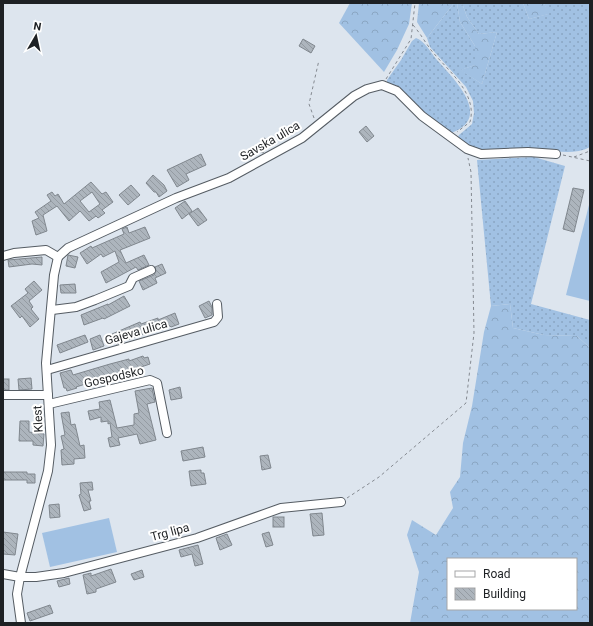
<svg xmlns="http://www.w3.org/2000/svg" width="593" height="626" viewBox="0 0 593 626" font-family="Roboto,sans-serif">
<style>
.grass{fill:url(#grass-dots)}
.forest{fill:url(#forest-crowns);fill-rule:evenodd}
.pitch{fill:#a1c1e3}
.building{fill:url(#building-back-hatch);stroke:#80878e;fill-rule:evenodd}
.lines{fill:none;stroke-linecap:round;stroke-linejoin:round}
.minor-casing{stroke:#555c63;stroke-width:10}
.path{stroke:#858a91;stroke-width:1;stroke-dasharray:3 3;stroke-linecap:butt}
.minor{stroke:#fff;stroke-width:8}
.labels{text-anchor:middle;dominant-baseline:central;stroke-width:4;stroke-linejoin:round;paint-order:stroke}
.street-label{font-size:12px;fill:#1e2124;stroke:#fff}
</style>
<defs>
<pattern id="grass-dots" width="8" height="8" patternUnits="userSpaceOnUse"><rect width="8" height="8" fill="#a1c1e3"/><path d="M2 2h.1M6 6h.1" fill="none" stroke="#8aa6c3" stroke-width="1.8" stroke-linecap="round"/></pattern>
<pattern id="forest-crowns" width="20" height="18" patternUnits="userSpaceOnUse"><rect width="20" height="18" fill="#a1c1e3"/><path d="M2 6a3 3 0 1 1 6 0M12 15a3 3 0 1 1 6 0" fill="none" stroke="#8aa6c3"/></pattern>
<pattern id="building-back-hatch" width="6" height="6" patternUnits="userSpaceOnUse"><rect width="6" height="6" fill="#adb5bd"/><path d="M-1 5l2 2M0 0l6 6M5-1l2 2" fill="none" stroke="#949ba2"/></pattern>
</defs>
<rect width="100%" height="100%" fill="#dde5ee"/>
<g class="grass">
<path d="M454,3H457L460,22L475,46V65L461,70L482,84L497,32L479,34L467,17L462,3H523L529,19L548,14L544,3H590V147C571,157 549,149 529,149C514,148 499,152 485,150C474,149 466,144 457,139L459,135L472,124L474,113L473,101L466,87L430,47L427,38Z"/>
<path d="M416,38C425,41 431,53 437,60C454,79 494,118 451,133L435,123L387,83V80L401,60L412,41Z"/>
<polygon points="534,157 565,166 531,304 590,320 590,348 577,336 544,335 513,328 510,304 491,306 477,160"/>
</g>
<g class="forest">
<polygon points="350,3 412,3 409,24 397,50 384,72 339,23"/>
<polygon points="419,3 454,3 427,38 417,22"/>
<polygon points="457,3 462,3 467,17 479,34 497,32 482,84 460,70 475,65 475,46 460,22"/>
<polygon points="523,3 544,3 549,14 529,19"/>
<path d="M510,304L513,328L544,335L577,336L590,348V623H410L419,572L407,535L412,520L436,535L453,508L450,492L460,477L463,443L472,406L484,332L491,306ZM448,559H576V609H448Z"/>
</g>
<g class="pitch">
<polygon points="590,201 590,301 566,295"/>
<polygon points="109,518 117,552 50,567 42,533"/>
</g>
<g class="building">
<polygon points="303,39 315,46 311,53 299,46"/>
<polygon points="366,126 374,136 367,142 359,132"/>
<polygon points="264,138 269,140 263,153 258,150"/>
<polygon points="201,154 206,165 186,174 189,180 177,187 167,170"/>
<polygon points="153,175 164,185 167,191 159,197 156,192 154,192 146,183"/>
<path d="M91,182L102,194L106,192L113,202L102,210L105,213L98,218L96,216L89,221L80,211L69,221L57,206L43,215L47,231L36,235L32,221L39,218L35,212L51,201L47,195L52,192L55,196L58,194L64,204ZM92,192L100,204L89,212L80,201Z"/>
<polygon points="131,185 140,195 128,205 119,195"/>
<polygon points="573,188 584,190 574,232 563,229"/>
<polygon points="185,201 192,211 182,219 175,208"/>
<polygon points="198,208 207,220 198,226 189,214"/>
<polygon points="127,227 129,233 145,227 150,238 120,250 126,263 144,255 149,265 138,270 136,267 106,283 101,272 119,262 115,251 103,257 101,254 87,264 80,253 91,246 92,248 124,234 122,229"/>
<polygon points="68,255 78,257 75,268 66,266"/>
<polygon points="42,257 42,265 32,264 9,267 8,260"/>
<polygon points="162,264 166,273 155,278 157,283 143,290 139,281 154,275 156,271 155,267"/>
<polygon points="34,281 42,290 29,301 33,307 31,309 39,319 30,327 22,316 20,318 11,306 28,293 25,289"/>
<polygon points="75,284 76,293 61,293 60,285"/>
<polygon points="124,296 130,306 104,319 103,318 84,325 81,315 108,304 108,305"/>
<polygon points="209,301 212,307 212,315 205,318 199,306"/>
<polygon points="175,313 179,324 171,327 170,326 152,332 151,331 116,344 112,334 140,322 141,324 158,318 158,320"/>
<polygon points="85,335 88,342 60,353 57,345"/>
<polygon points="100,335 104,346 93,350 90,339"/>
<polygon points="143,356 144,358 148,357 150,364 132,370 132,371 98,380 99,383 93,385 92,382 76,387 77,388 67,391 66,388 64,388 60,373 71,370 73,375 110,364 129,359 129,361"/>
<polygon points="31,378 32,389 19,390 18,379"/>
<rect x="3" y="379" width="6" height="11"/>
<polygon points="180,387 182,398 171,400 169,390"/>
<polygon points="152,388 155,402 147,404 156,440 140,444 137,434 118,438 120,445 110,447 108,438 112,437 110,423 108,424 108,421 101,422 101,417 90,420 88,411 100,409 99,402 110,400 117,428 134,425 134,414 139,413 135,391"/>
<polygon points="69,412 71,425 75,424 80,446 84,445 85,458 74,459 74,464 62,465 61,450 64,449 61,436 65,435 61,413"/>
<polygon points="20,421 29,421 29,432 44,434 43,446 33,445 33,441 19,441"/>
<polygon points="203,447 205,457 183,461 181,451"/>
<polygon points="268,455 271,468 262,470 260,456"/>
<polygon points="201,470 201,473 204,473 206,484 191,486 189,471"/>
<polygon points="3,472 27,472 27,474 35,474 35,483 27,483 27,480 3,480"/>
<polygon points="92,482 93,490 88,490 91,501 89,501 91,509 84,511 79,495 81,494 80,483"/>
<polygon points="59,504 60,517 50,518 49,505"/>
<polygon points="322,513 324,535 313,536 310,514"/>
<rect x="273" y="517" width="11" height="10"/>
<polygon points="3,532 18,534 15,555 3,554"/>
<polygon points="269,532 273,545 266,547 262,534"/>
<polygon points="227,534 232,545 220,550 216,538"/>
<polygon points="198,545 203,564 195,566 192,554 181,557 179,550"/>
<polygon points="111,569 116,582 96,589 96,592 87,594 83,575 91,573 91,576"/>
<polygon points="142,570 144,577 134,580 131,574"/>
<polygon points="69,578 70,584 59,587 57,581"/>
<polygon points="50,605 53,613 30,621 27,613"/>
</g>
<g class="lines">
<defs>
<g id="minor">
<polyline points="3,256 14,253 46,250 58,257"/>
<polyline points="58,257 68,248 176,198 229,178 302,138 354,96 367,89 382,85 397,91 422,116 467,149 481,154 528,152 556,154"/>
<polyline points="52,310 76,307 95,300 129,286 133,278 151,270"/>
<polyline points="47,370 214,322 218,317 217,304"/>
<polyline points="3,395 48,395"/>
<polyline points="49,404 150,380 157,383 167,433"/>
<polyline points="3,574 20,577 36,577 64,573 197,538 281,508 341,502"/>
<polyline points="21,623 17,594 20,577 48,471 51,445 46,363 54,275 58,257"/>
</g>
</defs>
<use href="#minor" class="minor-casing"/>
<g class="path">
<path d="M413,25C420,33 425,42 431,50C447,70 478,93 470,122L457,132"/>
<polyline points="386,79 411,39 415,3"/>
<polyline points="314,118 309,104 319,60"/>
<polyline points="563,155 590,161"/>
<polyline points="574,157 590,151"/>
<polyline points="347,498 379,477 466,403 474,333 471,172 468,158"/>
</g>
<use href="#minor" class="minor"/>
</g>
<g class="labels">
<g class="street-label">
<text transform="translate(270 141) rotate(-30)">Savska ulica</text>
<text transform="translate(136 332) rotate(-16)">Gajeva ulica</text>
<text transform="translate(114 377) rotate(-13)">Gospodsko</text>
<text transform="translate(38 419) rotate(-93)">Klest</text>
<text transform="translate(170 532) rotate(-15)">Trg lipa</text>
</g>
</g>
<rect width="593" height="626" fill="none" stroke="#1e2124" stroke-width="8"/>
<rect x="447" y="558" width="130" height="52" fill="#ffffff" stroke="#a5a6a7"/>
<rect x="455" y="571" width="20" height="6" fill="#ffffff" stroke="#a5a6a7"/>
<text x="483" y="578" font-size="12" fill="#1e2124">Road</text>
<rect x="455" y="588" width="20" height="12" fill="url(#building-back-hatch)" stroke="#a5a6a7"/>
<text x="483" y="598" font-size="12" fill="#1e2124">Building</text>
<g transform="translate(36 36) rotate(9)" stroke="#ffffff" stroke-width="3" paint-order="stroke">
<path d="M0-3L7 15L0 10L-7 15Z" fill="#1e2124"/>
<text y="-6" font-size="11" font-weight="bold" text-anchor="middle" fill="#1e2124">N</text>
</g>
</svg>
